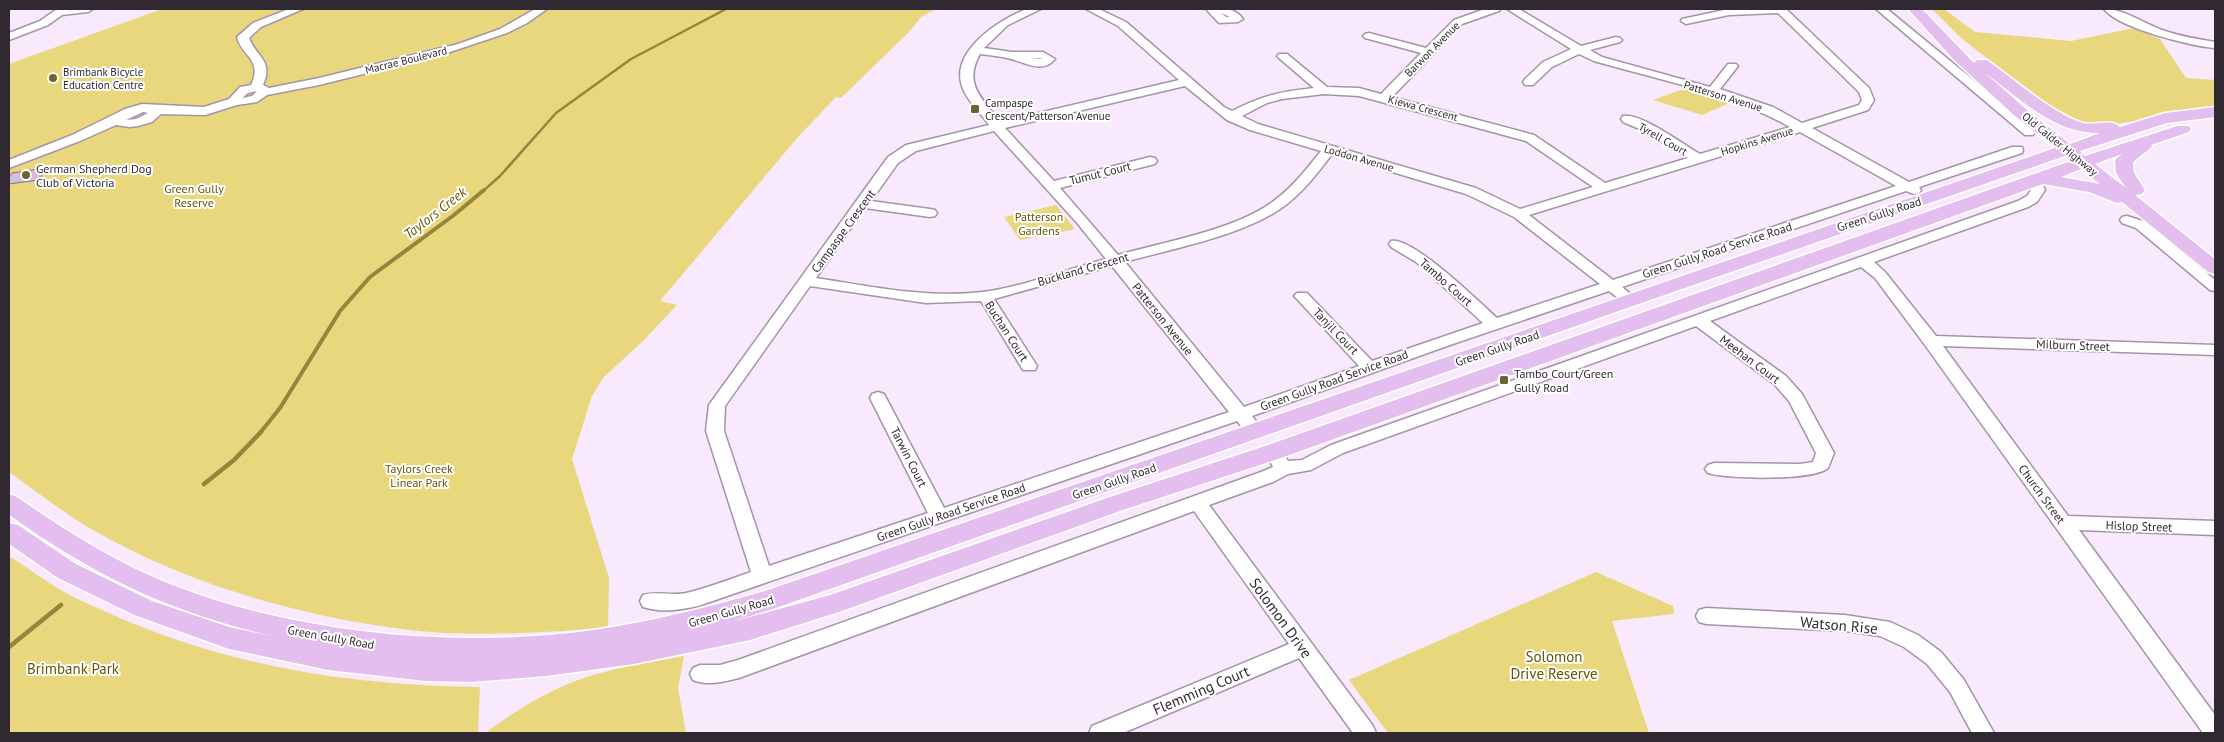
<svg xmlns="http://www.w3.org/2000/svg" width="2224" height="742" viewBox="0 0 2224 742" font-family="'PT Sans',sans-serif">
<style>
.green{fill:#e8d77d}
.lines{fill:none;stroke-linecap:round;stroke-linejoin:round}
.stream-far2{stroke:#96853d;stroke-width:2.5}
.stream-far1{stroke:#96853d;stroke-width:4}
.stream{stroke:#96853d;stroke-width:4.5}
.building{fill:#d2bfd7;stroke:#847389}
.minor-casing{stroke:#a493a9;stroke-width:3}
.major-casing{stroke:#fff;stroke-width:3}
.minor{fill:#fff;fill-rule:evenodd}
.major{fill:#e3beee;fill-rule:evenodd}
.poi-dot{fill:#6d6330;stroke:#fff;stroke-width:2}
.labels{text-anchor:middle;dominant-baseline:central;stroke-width:4;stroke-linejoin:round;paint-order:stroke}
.far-street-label{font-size:11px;fill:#302932;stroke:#fff}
.far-poi-label{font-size:11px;fill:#302932;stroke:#fff;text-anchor:start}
.poi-label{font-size:12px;fill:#302932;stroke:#fff;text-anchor:start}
.street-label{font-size:12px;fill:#302932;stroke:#fff}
.park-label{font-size:12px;fill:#645600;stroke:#fff}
.water-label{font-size:14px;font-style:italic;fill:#655700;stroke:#fff}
.near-street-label{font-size:15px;fill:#302932;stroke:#fff}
.near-park-label{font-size:15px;fill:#645600;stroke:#fff}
</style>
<rect width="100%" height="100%" fill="#f8e9fc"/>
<g class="green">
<path d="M162,9H936L921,17L909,32L841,98L836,97L798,137L660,301L677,305L644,340L603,378L592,396L572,459L609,578L608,628C546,632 481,637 419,631C304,618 186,585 86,526C60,510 34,490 9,472V64Z"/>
<polygon points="1932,9 1944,9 1975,32 2071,41 2134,28 2160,39 2186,78 2215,80 2215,108 2111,125 2097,125 2074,121 2046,105 1960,37"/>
<polygon points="1686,88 1732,102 1702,115 1653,100"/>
<polygon points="1056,205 1075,229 1020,240 1004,217"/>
<path d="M9,556C28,568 46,582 66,593C80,601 96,607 111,614C227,666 354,686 480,687L478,733H9Z"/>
<polygon points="1596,572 1673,606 1674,614 1612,621 1649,733 1388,733 1349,680"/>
<path d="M684,656L678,688L686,733H485C520,707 558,684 601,673C628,665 657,661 684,656Z"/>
</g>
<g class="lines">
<polyline class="stream-far2" points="483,191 500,176 556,113 631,59 726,9"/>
<polyline class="stream-far1" points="260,433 280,408 340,311 370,277 454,215 484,190"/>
<g class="stream">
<polyline points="204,484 234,460 261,432"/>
<polyline points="9,647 61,605"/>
</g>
</g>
<polygon class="building" points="46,168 39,180 9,184 9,177 12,173"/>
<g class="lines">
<defs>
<g id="minor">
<polygon points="57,9 93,9 88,12 62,15 48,25 9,40 9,33 40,21"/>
<path d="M289,9H303L261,27L249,38C256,57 274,60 263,85L269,88L319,78L458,44L500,29L535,9H547L527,23L507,33L444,54L319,85L267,95L257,102L237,105L205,115L161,114L152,122L138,126L129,127L116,125L80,141L9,168V160L72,135L125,109L142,104L204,107L229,99L240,87L251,85C263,59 242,57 237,37L253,23ZM257,91L252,96L242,98L248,93ZM143,112L148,113L136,119L126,120Z"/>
<path d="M1027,9H1041L1008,25L984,48L1012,52H1043L1055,59C1042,75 1023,61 1007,58C998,56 989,55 980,54C963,84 982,98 1000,122L1179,80L1118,26L1086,9H1099L1126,22L1224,107L1232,111C1264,95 1279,92 1314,88L1279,58L1277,56L1279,54H1287L1327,87L1359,88L1381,94L1421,53L1365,38L1363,36L1365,34L1369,33L1426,48L1454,20L1485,9H1500L1499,11L1462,24L1392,97L1534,135L1605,183L1688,158L1642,130L1623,122L1621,119L1623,116C1640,112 1684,145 1700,154L1790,127C1730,93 1660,80 1594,61L1579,54L1552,67L1533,85H1525L1523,82L1525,79L1543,62L1571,49L1507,9H1519L1581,46L1616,37L1620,38L1622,40L1620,42L1590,50L1602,57L1710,87L1728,64H1736L1738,66L1720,89L1773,107L1802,123L1859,105L1862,100L1859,92L1778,13L1729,15L1686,24L1681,21L1682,19L1729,9H1786L1869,88L1874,100L1868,110L1812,128L1909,182L2012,147H2022L2023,150L2022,153L1919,187L1921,190L1919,193L1914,194L1906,191L1622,287L1639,301L1636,304H1626L1609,291L1447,346L1252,416L1264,432L1261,436C1249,440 1244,430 1237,421L698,606C679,610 662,613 643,607L640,601L643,595C656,591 672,596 686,593C708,588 730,579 751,572L706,431L709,405L888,157L906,145L989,125C981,113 966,100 962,86C950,51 1000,19 1027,9ZM1031,58H1040L1042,59ZM1185,86L1227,120L1250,130L1321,151C1306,170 1291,189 1271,203C1233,230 1164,242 1118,255L1060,188L1155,164L1157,161L1155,158L1150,157L1054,181L1005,128ZM1324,94L1359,96L1526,141L1593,187L1520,209L1476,188L1258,124L1242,116L1267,103L1282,99ZM994,131L1078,224L1106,259C1064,270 1015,290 972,293C920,297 868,286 816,278L865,208L930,217L935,216L937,213L935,210L930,209L871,201L898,163L916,151ZM1800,132L1896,186L1613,280L1529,215ZM1332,154L1466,194L1514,217L1600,284L1497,318C1479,302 1412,236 1391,241L1389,244L1391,247L1416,262L1483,323L1372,361L1307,293H1297L1294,296L1297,299L1359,366L1244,407L1125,262C1171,249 1241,236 1280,209C1301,195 1317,174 1332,154ZM1112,266L1229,412L944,508L884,394L878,392L872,394L870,398L928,513L769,566L724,431L725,406L810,286L926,303L981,301L1023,370H1035L1037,366L994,299Z"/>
<path d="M1206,9C1220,9 1234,6 1243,19L1238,22L1219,23ZM1221,13L1230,17H1226Z"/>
<polygon points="1876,9 1887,9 2033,129 2035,132 2033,135 2025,135"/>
<path d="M2104,9C2124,9 2143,23 2162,30C2179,36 2197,39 2215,42V48C2191,46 2118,28 2104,9Z"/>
<path d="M2035,177L2040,178L2045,190L2037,202L2028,207L1874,262L1885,272L1936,336L2215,345V355L1943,346L2068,516L2215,521V535L2079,530L2215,715V733H2203L1925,345L1875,278L1861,267L1710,321L1786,376L1802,394L1834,453L1828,468C1813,481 1727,479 1708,473L1705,469L1708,465L1714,463L1800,464L1813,462L1816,453L1789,401L1774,384L1696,326L1343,453L1311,470L1288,474L1273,482L1209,505L1373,726L1376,733H1353L1299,658L1123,733H1089L1092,726L1289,644L1194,511L739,678C723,682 708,686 693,680L690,674L693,668L700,665H720L738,660L1261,472L1273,467L1269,459L1272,455L1278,453L1284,455L1288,461L1302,460L1331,445L2018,201L2027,196L2031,190L2028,181Z"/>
<polygon points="2127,216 2146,222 2215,280 2215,291 2210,290 2136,228 2122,223 2120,220 2122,217"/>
<polygon points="1706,608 1845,615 1890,622 1918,635 1941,652 1964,680 1994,733 1972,733 1950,692 1927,664 1904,647 1880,636 1845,631 1706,624 1699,622 1696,616 1699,610"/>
</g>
<path id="major" d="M1908,9H1922L1974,63L1977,60H1987C2015,80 2052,113 2083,123C2095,126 2111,118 2120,127L2165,113L2215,107V117L2167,123L2080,151L2085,156L2177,126H2189L2191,129L2189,132L2151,145L2152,147L2133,162L2134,173L2145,190L2142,194L2135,195L2215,259V274L2208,272L2122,202L2117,203L2089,192L2043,184L1281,458L1123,510L842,611L750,640L634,664L547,676L471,682L425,681L328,670L229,649L134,615L58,578L9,544V523L18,525L76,564L152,601L229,627L272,636C169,612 95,576 9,515V494L17,497C59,526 102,554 149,575C279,633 452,650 593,630C651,622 708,607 765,591L2055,148L2015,116L1954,60ZM1985,73C2020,98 2055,135 2100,133L2070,144L2027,110ZM2122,154L2115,160L2116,173L2126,188L2095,164ZM2065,156L2071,161L1265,446L1107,498L830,595L728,623L776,608L1630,307ZM2081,169L2100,184L2061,177Z"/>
</defs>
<use href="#minor" class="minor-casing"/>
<use href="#major" class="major-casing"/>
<use href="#minor" class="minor"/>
<use href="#major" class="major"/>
</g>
<g class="poi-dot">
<circle cx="53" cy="78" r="5"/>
<rect x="970" y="104" width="10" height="10" rx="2.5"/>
<circle cx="26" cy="175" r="5"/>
<rect x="1499" y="375" width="10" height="10" rx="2.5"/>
</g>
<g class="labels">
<g class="far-street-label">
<text transform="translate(1432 49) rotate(-45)">Barwon Avenue</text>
<text transform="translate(406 60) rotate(-14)">Macrae Boulevard</text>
<text transform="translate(1723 96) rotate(17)">Patterson Avenue</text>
<text transform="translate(1423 108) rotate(15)">Kiewa Crescent</text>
<text transform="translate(1663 139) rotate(30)">Tyrell Court</text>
<text transform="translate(1757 141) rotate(-17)">Hopkins Avenue</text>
<text transform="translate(2060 144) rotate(39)">Old Calder Highway</text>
<text transform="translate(1359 158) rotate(16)">Loddon Avenue</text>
</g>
<g class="far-poi-label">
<text x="63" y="72">Brimbank Bicycle<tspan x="63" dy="13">Education Centre</tspan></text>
<text x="985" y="103">Campaspe<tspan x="985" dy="13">Crescent/Patterson Avenue</tspan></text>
</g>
<g class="poi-label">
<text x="36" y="168">German Shepherd Dog<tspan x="36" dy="14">Club of Victoria</tspan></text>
<text x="1514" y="373">Tambo Court/Green<tspan x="1514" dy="14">Gully Road</tspan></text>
</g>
<g class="street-label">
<text transform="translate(1100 173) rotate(-14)">Tumut Court</text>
<text transform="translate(1879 214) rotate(-18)">Green Gully Road</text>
<text transform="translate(843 231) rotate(-54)">Campaspe Crescent</text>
<text transform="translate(1717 250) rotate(-18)">Green Gully Road Service Road</text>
<text transform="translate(1083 269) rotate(-16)">Buckland Crescent</text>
<text transform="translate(1446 282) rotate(41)">Tambo Court</text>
<text transform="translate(1163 319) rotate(51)">Patterson Avenue</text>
<text transform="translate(1007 331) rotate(57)">Buchan Court</text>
<text transform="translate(1336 331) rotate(46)">Tanjil Court</text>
<text transform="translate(2073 345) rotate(2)">Milburn Street</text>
<text transform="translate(1497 348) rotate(-19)">Green Gully Road</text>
<text transform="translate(1750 359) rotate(37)">Meehan Court</text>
<text transform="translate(1334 380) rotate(-20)">Green Gully Road Service Road</text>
<text transform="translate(909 457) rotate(63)">Tarwin Court</text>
<text transform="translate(1114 481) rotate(-19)">Green Gully Road</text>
<text transform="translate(2042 494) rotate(54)">Church Street</text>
<text transform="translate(951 512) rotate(-19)">Green Gully Road Service Road</text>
<text transform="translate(2139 526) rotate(2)">Hislop Street</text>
<text transform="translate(731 611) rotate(-16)">Green Gully Road</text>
<text transform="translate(331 637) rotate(10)">Green Gully Road</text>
</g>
<g class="park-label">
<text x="194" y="188">Green Gully<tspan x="194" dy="14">Reserve</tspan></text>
<text x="1039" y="216">Patterson<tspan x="1039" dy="14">Gardens</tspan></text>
<text x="419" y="468">Taylors Creek<tspan x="419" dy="14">Linear Park</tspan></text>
</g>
<g class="water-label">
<text transform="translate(435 213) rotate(-38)">Taylors Creek</text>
</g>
<g class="near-street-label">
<text transform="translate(1281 618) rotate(54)">Solomon Drive</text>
<text transform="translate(1839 625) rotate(5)">Watson Rise</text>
<text transform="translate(1201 690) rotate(-23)">Flemming Court</text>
</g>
<g class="near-park-label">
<text x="1554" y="656">Solomon<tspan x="1554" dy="17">Drive Reserve</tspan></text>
<text x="73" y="668">Brimbank Park</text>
</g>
</g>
<rect width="2224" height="742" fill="none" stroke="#302932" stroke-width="20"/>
</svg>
